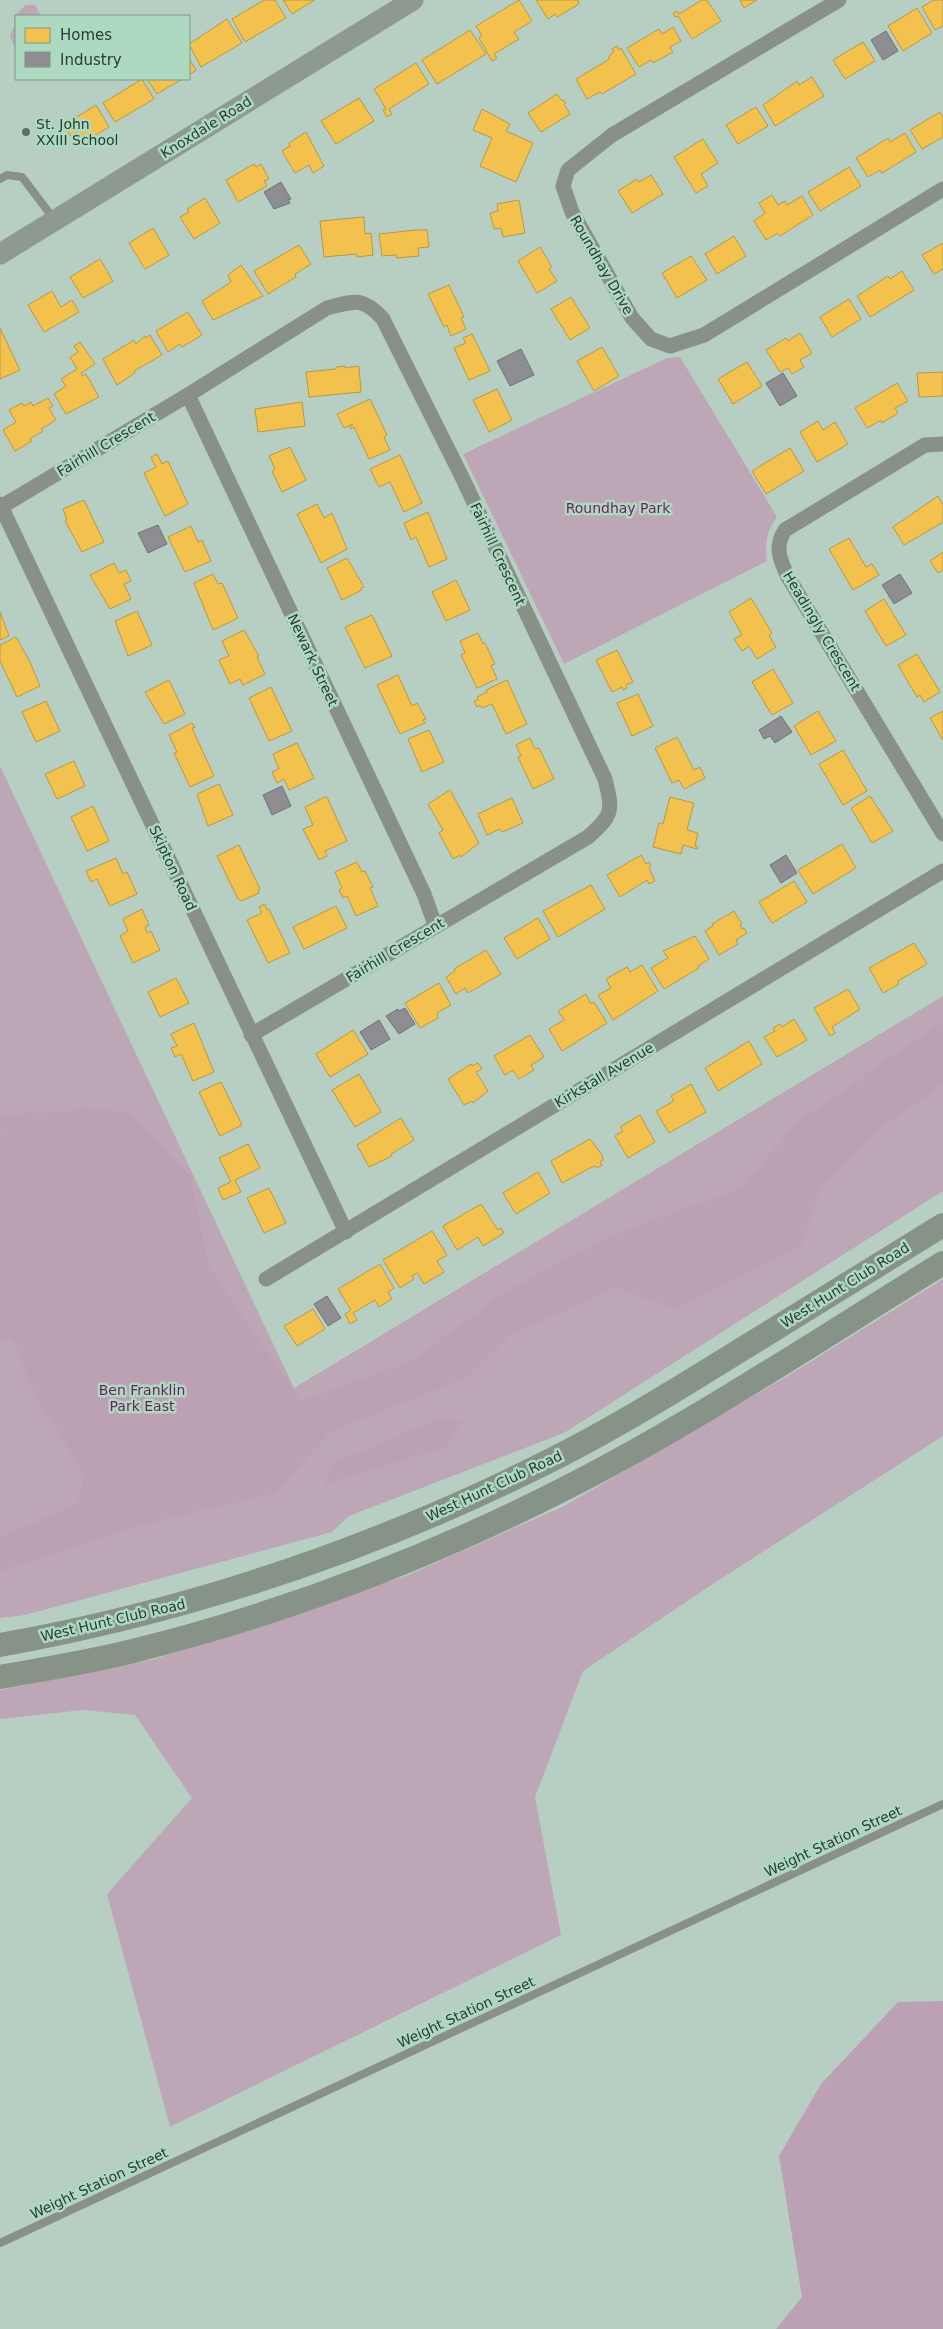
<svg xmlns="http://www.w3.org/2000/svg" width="943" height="2329" viewBox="0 0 943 2329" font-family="'DejaVu Sans',sans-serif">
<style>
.green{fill:#bda7b6}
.forest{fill:#bca0b4}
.homes{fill:#f2c14e;stroke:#b69946}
.industry{fill:#8d8d92;stroke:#6f7475}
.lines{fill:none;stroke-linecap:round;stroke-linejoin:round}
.lane{stroke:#899088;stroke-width:8}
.street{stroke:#899088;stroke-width:15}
.secondary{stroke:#8e998f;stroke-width:21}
.primary{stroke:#889388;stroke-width:24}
.poi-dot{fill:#5b6f64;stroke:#add9c1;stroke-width:2}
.labels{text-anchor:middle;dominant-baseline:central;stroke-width:5;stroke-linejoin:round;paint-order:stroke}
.poi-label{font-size:14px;fill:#2a3b32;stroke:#add9c1;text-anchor:start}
.street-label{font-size:14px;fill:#2a3b32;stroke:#add9c1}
.park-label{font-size:14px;fill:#731c5c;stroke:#add9c1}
</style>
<rect width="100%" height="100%" fill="#b7cfc2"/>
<g class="green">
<polygon points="26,5 35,5 41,16 16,16 16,50 10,37 15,24 14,16"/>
<path d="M680,357L777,517C766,532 765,543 767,561L564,664L463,454L667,358Z"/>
<polygon points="0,766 294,1388 943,996 943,1191 564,1433 349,1516 332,1532 25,1615 0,1618"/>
<polygon points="943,1279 943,1436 722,1578 583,1671 535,1797 561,1935 170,2127 107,1894 192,1798 135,1715 83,1710 0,1719 0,1690 155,1659 408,1575 564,1506 794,1372"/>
</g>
<g class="forest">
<polygon points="943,1021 943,1084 880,1129 821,1189 803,1244 673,1309 616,1287 509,1336 465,1379 331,1431 276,1493 133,1527 0,1572 0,1538 78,1503 84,1475 34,1393 12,1338 0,1338 0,1135 2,1115 98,1109 131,1114 190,1176 209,1267 301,1400 412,1361 504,1293 607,1237 743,1187 793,1126"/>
<polygon points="444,1417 462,1423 445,1447 323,1485 333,1463"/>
<polygon points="943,2001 943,2329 776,2329 802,2297 779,2156 821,2084 898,2002"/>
</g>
<g class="homes">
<polygon points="264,0 275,0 286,18 245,42 232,19"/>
<polygon points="283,0 315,0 292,14"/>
<polygon points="519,0 532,21 514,32 519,39 494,54 497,58 492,61 479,38 482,36 476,26"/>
<polygon points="536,0 578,0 579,4 557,17 555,14 548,19"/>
<polygon points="702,0 707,0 721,21 692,39 678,16 675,17 673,13 677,11 679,14"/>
<polygon points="740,0 757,0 744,8"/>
<polygon points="934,0 943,0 943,26 935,30 922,7"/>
<polygon points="917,8 932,33 903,51 888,26"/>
<polygon points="227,19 242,43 201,67 189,44"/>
<polygon points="673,27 681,41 670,47 673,52 653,63 651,60 639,67 627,48 659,29 662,34"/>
<polygon points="470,30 486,54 437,84 422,60"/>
<polygon points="863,42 875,61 845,79 833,60"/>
<polygon points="617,46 619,50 621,48 636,74 602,94 600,92 587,99 576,79 608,60 610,55 614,52 612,49"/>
<polygon points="189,58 196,70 189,75"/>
<polygon points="416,63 429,84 389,109 392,114 387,117 383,110 386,109 374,89"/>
<polygon points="812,77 824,96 775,126 763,105 797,81 799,85"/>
<polygon points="142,79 154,99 115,122 103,103"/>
<polygon points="147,79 182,79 157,94"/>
<polygon points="557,94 562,101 564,100 566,103 564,104 570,114 541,132 528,113"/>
<polygon points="359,98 374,121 336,144 321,121"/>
<polygon points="96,105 109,127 77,146 64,125"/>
<polygon points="756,107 768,126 738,144 726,125"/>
<polygon points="482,109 510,124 506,131 533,143 516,182 480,166 492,138 473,130"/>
<polygon points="940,112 943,118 943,137 922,149 910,130"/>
<polygon points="306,132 324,166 313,173 309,165 295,173 282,151 290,146 289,143"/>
<polygon points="905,133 916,152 882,173 880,170 868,177 856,158 888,138 890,142"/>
<polygon points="703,139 718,163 701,174 708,186 696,193 674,157"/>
<polygon points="254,164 256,167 261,164 269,179 264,181 267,186 238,202 226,180"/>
<polygon points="849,167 861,186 820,211 808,192"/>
<polygon points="651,175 663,194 632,213 618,191 637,179 639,182"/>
<polygon points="772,195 778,205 785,201 787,205 802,196 813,215 780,236 778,233 766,240 754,221 765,213 759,203"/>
<polygon points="205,198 220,223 194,239 180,217 189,212 187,209"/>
<polygon points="519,200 525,233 503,237 501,228 494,229 490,213 498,211 497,204"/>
<polygon points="364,217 365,234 371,233 373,255 357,257 357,254 324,257 320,221"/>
<polygon points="153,228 169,255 145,269 129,243"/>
<polygon points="416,230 427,230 429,247 418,248 419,256 397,258 396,255 382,256 379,234"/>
<polygon points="734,236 746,256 717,274 705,254"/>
<polygon points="943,243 943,269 934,274 922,255"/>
<polygon points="299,245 311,264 295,274 296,277 268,294 254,271"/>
<polygon points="540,247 552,267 549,269 557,281 537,293 518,261"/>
<polygon points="691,256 707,280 677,298 662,273"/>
<polygon points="100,259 113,281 83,298 70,277"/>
<polygon points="241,265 263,296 213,320 202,301 231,282 228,275"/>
<polygon points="902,271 914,290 870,317 857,296 888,276 890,279"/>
<polygon points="449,285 464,317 461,318 466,329 451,336 447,325 444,327 428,294"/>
<polygon points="52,291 61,307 72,300 79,312 44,332 28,305"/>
<polygon points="571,297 590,328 570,340 551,309"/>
<polygon points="849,299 861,319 832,337 820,317"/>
<polygon points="188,312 202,335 182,347 180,344 168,352 156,331"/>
<polygon points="0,328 20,370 0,379"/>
<polygon points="800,333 812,353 800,360 804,367 792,374 788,368 780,372 766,350 786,338 788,341"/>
<polygon points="472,334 490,371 469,380 454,348 466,343 463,338"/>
<polygon points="150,335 162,355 134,371 135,373 117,385 103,359 134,340 136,344 145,336 146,338"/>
<polygon points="80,342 95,364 81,373 82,376 86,374 99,397 66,414 54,394 66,386 61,379 77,369 70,357 78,352 74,346"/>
<polygon points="602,347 619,376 594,391 577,361"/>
<polygon points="747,362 762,386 733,404 718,379"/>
<polygon points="345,366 345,368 359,366 361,392 309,397 306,372 336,369 336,367"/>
<polygon points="943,372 943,396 919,397 917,373"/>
<polygon points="897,383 908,401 895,408 898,413 882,423 881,420 867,428 855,408"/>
<polygon points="497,389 512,420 489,432 473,400"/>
<polygon points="48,398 53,406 49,408 56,420 41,429 43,431 30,439 32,441 15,451 3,430 16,422 9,410 22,403 24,406 31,402 33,406"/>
<polygon points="370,399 387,435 384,437 390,450 369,459 354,427 351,429 350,426 353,424 344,428 337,414"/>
<polygon points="302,402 305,426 258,432 255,409"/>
<polygon points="818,421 823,430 835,422 848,444 817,462 800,432"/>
<polygon points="290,447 306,480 282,492 272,471 275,469 269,456"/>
<polygon points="790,448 804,471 766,494 752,471"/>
<polygon points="157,454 162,464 168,461 188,504 165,516 144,473 156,467 151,457"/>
<polygon points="400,455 422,503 404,512 390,482 379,487 370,469"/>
<polygon points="938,496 943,505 943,522 904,545 893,527"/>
<polygon points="84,500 104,542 82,552 65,521 67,520 63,509"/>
<polygon points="317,504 324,518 332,513 347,549 321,563 297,514"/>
<polygon points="428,512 447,559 429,567 416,537 411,540 404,523"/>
<polygon points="191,526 198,542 202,540 211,561 185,572 168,537"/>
<polygon points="849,538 866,567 872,564 879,575 853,590 829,549"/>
<polygon points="943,552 943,570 938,573 930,561"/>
<polygon points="347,558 364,587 361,588 362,590 342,600 327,568"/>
<polygon points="114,563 119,573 126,570 131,581 124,584 131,599 110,609 90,575"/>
<polygon points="213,574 218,584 222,583 238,618 213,630 194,583"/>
<polygon points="456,580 470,610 446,621 432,592"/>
<polygon points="751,598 772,633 769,635 776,647 757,659 749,646 742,651 734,639 742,635 729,612"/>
<polygon points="884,599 906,635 886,646 865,611"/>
<polygon points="137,611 152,645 128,656 115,621"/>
<polygon points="0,612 9,636 0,640"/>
<polygon points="372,615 392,656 365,668 345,627"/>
<polygon points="244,630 259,656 257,657 265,674 243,685 240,679 230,684 219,660 229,656 222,641"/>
<polygon points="478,633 483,644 485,643 495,664 491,665 497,679 477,688 461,655 465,653 460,641"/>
<polygon points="16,637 30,662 40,686 17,697 0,661 0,645"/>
<polygon points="617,650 633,682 626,685 627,688 623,690 622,687 612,692 596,660"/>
<polygon points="917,654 940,692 924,702 920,695 917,697 898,665"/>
<polygon points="773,669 793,703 772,715 752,682"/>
<polygon points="398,675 412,706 417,703 426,719 423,720 425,723 400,734 377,685"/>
<polygon points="169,680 185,714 164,724 145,692"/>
<polygon points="507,680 527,724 506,734 492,704 482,708 480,705 477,707 474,701 478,700 477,697 487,692 486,690"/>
<polygon points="271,687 292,731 269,741 249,698"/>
<polygon points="638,694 653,726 632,736 617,703"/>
<polygon points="46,701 60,731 36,742 22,712"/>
<polygon points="818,711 836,741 811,755 794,726"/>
<polygon points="943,711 943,740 930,718"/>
<polygon points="192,723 195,727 192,728 214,776 190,787 174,753 177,752 169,735"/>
<polygon points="429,730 444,762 422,772 408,739"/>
<polygon points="677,737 694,770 700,767 705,778 684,789 679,780 672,783 655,748"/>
<polygon points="530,738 535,749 539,748 554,779 533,789 518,757 521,756 516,745"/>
<polygon points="297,743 314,778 289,790 284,779 277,783 272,772 279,769 273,754"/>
<polygon points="843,750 867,791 843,805 819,764"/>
<polygon points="74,761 85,786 57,799 45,774"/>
<polygon points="219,784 233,815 208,826 197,794"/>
<polygon points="450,790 479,843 461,857 460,855 453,859 439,833 443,830 428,804"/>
<polygon points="870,796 893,831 872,843 851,808"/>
<polygon points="325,797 327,797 347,841 325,851 327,856 319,860 303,829 313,825 305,807"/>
<polygon points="670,797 694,803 687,830 698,833 695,846 697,846 697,849 683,845 681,854 653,847 659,823 663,824"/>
<polygon points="512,798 523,823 502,832 500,829 487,835 478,814"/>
<polygon points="93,806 109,841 87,851 71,817"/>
<polygon points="842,844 856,868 813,894 798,870"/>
<polygon points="239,845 260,889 258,890 259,893 241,901 238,899 217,856"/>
<polygon points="641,855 646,864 649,862 651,866 649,868 655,881 649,884 647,880 620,897 607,875"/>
<polygon points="116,858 123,874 127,872 137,894 110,906 97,879 91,882 86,871"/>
<polygon points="357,862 362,872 365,871 373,887 370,888 378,906 356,916 347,896 343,898 339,890 342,888 335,872"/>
<polygon points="794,881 807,902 772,923 759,902"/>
<polygon points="591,885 605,909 558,937 543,911"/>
<polygon points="265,904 267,910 269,909 290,953 268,963 247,920 262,913 259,907"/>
<polygon points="336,906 347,928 304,949 293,927"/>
<polygon points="142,909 149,925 145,927 147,933 151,931 160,950 133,963 120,936 128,931 123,919"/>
<polygon points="734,911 742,924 740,925 742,929 744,928 747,933 736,940 738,944 719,955 705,931 713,926 712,924"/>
<polygon points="538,918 550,939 517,959 504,938"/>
<polygon points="695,936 709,959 698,966 699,968 664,989 651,968 668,958 663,951"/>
<polygon points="914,943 927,964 898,981 899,984 883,993 869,968"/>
<polygon points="486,950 501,974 468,993 465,988 456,994 446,977 455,971 454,969"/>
<polygon points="642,965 658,991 613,1020 598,995 611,988 606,979 627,967 630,972"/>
<polygon points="176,978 189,1003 160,1017 148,992"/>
<polygon points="439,983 451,1005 437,1013 438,1018 420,1028 405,1003"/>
<polygon points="848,989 860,1009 832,1027 835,1033 830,1036 814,1008"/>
<polygon points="586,994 591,1004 594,1002 607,1023 562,1051 549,1029 564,1020 558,1011"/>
<polygon points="794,1019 807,1040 777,1057 764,1037 775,1031 773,1028 780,1024 782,1027"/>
<polygon points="194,1023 214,1072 193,1081 181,1054 175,1057 171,1048 177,1046 171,1034"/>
<polygon points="353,1030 368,1054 330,1077 316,1054"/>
<polygon points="530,1035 544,1057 531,1065 534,1070 519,1079 513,1070 505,1075 494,1056"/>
<polygon points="749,1041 762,1064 718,1091 705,1068"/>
<polygon points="478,1063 482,1069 476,1072 488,1091 473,1103 472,1101 464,1105 448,1079 471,1064 472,1066"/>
<polygon points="359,1074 381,1112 355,1127 332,1090"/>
<polygon points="221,1082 242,1125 220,1136 199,1092"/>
<polygon points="691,1084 706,1112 669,1133 656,1111 674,1101 671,1096"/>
<polygon points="640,1115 655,1142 628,1158 615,1136 623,1131 620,1127"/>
<polygon points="401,1118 414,1140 391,1154 392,1156 369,1167 357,1145"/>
<polygon points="590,1139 602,1155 603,1160 600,1162 602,1165 597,1168 594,1166 562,1183 551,1161"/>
<polygon points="248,1144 260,1168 235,1180 241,1192 223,1200 218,1188 231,1182 219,1158"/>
<polygon points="538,1172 550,1193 516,1214 503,1193"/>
<polygon points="269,1188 286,1223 264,1233 247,1198"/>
<polygon points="481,1204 498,1230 501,1228 504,1233 483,1246 478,1237 457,1250 443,1226"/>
<polygon points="432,1231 447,1255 437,1261 444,1272 424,1284 417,1273 412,1276 414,1279 400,1288 383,1260"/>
<polygon points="380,1264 394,1288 388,1292 392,1299 379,1307 375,1300 353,1313 357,1320 350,1324 345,1314 351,1310 338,1289"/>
<polygon points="313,1309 325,1329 297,1346 284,1326"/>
</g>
<g class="industry">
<polygon points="886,31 898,51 883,60 871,40"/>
<polygon points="281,182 291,199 288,200 290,203 274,209 264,192"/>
<polygon points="521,349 534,375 510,386 497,361"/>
<polygon points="783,373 797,396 780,406 766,383"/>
<polygon points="158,525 167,544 148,553 138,533"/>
<polygon points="900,574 912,593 894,604 882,585"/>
<polygon points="781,716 792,732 775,743 770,736 764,739 759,730"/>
<polygon points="282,786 291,806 272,815 263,795"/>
<polygon points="786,855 797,873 781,883 770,865"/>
<polygon points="405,1008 415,1024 399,1034 386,1016 398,1009 399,1011"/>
<polygon points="379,1020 390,1039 371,1050 360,1032"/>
<polygon points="327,1296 341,1318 328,1326 314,1304"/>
</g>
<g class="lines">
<g class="lane">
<polyline points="0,179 7,175 22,177 54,219"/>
<polyline points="0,2243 943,1804"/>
</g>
<g class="street">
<polyline points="839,0 612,135 568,170 563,186 572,212 632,318 651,339 670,346 704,335 943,189"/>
<polyline points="188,395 424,894 435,925"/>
<path d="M943,444L925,445L785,530C774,547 780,560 788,577L943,834"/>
<polyline points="0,504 346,1232"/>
<path d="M1,507L188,395L327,308C354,301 363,296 383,319L461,475L605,779C613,811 613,815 588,837L251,1035"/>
<polyline points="266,1279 943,871"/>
</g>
<polyline class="secondary" points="0,254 413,0"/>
<g class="primary">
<path d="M0,1645C196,1610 385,1545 563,1454C623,1423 681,1387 739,1351C807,1309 875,1267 943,1225"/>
<path d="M0,1677C44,1669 89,1662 133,1651C281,1614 426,1559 562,1490C694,1423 818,1340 943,1263"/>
</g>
</g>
<circle class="poi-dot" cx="26" cy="132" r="5"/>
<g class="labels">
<g class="poi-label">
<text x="36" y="124">St. John<tspan x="36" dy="16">XXIII School</tspan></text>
</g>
<g class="street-label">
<text transform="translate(206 127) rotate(-32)">Knoxdale Road</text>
<text transform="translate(602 265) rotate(60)">Roundhay Drive</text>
<text transform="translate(106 444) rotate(-31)">Fairhill Crescent</text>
<text transform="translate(498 554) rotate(65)">Fairhill Crescent</text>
<text transform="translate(822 631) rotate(59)">Headingly Crescent</text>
<text transform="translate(313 660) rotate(65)">Newark Street</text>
<text transform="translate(173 868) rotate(65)">Skipton Road</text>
<text transform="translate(395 950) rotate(-31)">Fairhill Crescent</text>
<text transform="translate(604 1075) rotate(-31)">Kirkstall Avenue</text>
<text transform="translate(845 1285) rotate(-32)">West Hunt Club Road</text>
<text transform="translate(494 1486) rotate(-25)">West Hunt Club Road</text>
<text transform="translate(113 1620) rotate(-13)">West Hunt Club Road</text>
<text transform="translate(833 1841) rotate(-25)">Weight Station Street</text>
<text transform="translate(466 2012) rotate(-25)">Weight Station Street</text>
<text transform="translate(99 2183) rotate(-25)">Weight Station Street</text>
</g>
<g class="park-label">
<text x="618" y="508">Roundhay Park</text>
<text x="142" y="1390">Ben Franklin<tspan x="142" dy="16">Park East</tspan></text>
</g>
</g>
<rect x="15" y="15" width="175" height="65" fill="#add9c1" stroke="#799a88"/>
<rect x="25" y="28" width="25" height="15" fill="#f2c14e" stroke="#799a88"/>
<text x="60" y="40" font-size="15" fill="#2a3b32">Homes</text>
<rect x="25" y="52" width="25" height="15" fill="#8d8d92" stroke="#799a88"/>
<text x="60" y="65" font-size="15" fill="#2a3b32">Industry</text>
</svg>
